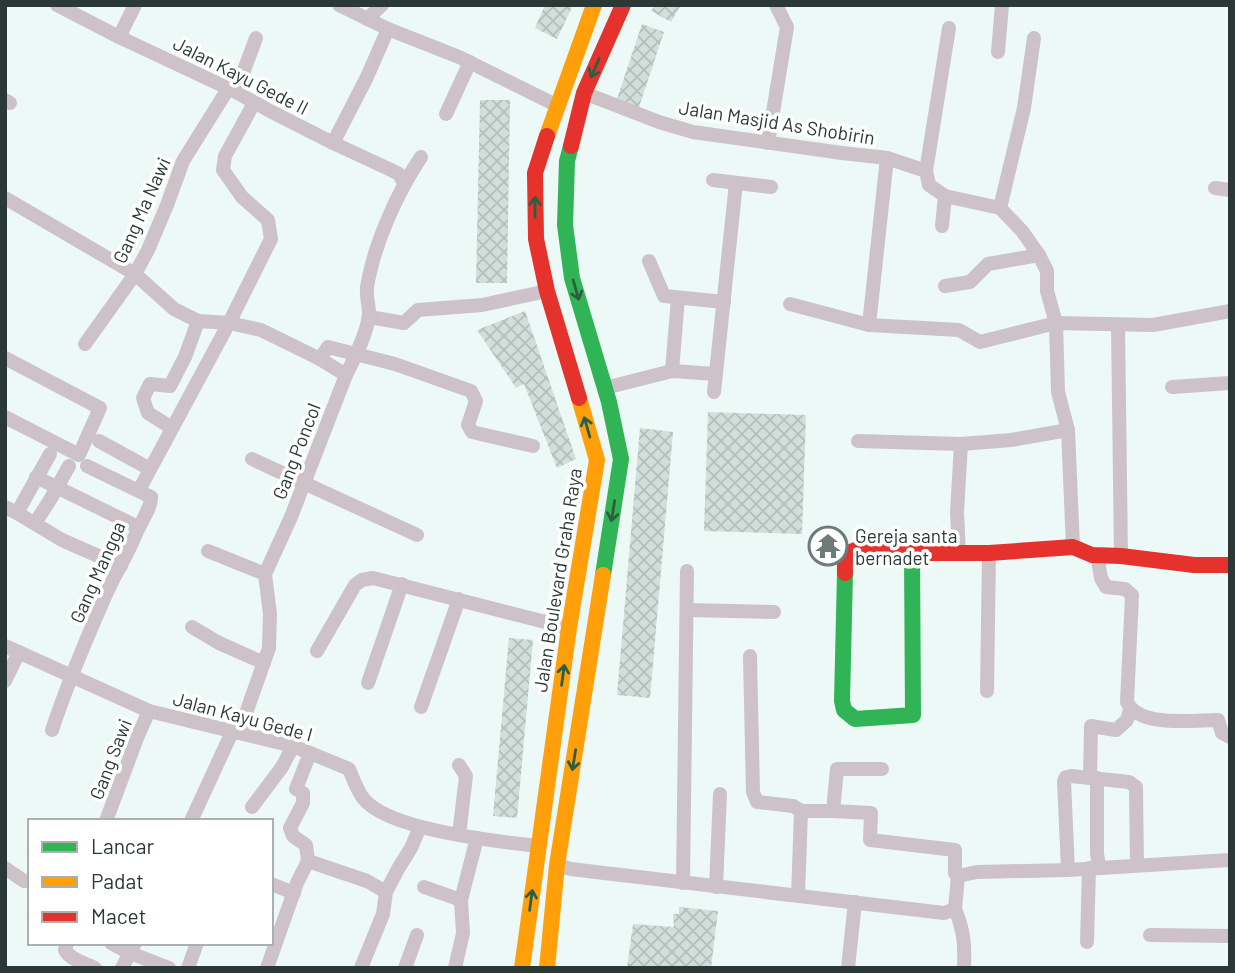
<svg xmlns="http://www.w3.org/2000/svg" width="1235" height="973" viewBox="0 0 1235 973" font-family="Barlow,sans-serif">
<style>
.building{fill:url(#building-cross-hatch)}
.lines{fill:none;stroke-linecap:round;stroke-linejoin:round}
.street{stroke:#cec2c9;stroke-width:14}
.fast{stroke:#30b455;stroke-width:16}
.slow{stroke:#ff9f0a;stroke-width:16}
.jam{stroke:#e5322d;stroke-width:16}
.oneway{stroke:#2c5e3f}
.labels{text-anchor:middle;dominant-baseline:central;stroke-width:7;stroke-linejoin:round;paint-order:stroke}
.street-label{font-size:19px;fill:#2a3935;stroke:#fff}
.poi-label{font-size:19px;fill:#2a3935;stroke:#fff;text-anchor:start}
</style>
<defs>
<pattern id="building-cross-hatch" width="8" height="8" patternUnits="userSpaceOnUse" patternTransform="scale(1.75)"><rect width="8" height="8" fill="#d1deda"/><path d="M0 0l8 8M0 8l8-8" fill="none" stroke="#b4bfbc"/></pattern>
</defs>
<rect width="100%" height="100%" fill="#edf9f6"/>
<g class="building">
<polygon points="545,5 573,5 557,39 535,28"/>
<polygon points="655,5 681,5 671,22 651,11"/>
<polygon points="642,24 664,32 638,110 616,102"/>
<polygon points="480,100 510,100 507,283 476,283"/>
<polygon points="525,311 576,459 557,468 524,384 516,388 477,330"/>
<polygon points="708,412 806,415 802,534 704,531"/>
<polygon points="640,428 673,432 650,698 617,695"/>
<polygon points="509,638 533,640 517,818 493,816"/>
<polygon points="679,907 718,911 711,968 627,968 633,924 674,927 673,914 679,914"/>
</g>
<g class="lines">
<g class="street">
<polyline points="57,5 119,37 236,92 270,111 333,143 389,169 399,174 404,183"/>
<polyline points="339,5 388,29 459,57 558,106"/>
<polyline points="367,19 382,5"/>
<polyline points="949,28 926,171 929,185 945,196 1000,208 1022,231 1039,255 1047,271 1047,291 1056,323 1058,392 1068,430 1073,547"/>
<polyline points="119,37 135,5"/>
<polyline points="998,52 1002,5"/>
<polyline points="236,92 256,38"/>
<polyline points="584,93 659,122 693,132 842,153 887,158 926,171"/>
<polyline points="5,100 10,103"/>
<polyline points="446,114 470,62"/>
<polyline points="333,143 367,77 388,29"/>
<polyline points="768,143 787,27 776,5"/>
<polyline points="713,180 771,187"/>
<polyline points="1215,188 1230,190"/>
<polyline points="5,198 135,274 174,309 198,321 229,323 261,330 320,359 346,375"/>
<polyline points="1000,208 1024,108 1034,38"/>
<polyline points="942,226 945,196"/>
<polyline points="649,261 664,296 724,302"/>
<polyline points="945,286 970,282 988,264 1039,255"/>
<polyline points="790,304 869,325 959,330 980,342 1056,323 1153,325 1230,311"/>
<polyline points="369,317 404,323 418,310 482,305 547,291"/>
<polyline points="869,325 887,158"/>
<polyline points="1118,325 1121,556"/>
<polyline points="85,344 135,274 148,250 167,205 183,161 228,89"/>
<polyline points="5,358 100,408 79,455 5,417"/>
<polyline points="320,359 328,347 395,364 471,391 476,401 468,425 472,432 533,446"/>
<polyline points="672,371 678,298"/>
<polyline points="1172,387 1230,383"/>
<polyline points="605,388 672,371 716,374"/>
<polyline points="714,392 736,183"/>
<polyline points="172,428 148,413 143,398 150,384 170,386 185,357 198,321"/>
<polyline points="99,441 150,469"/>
<polyline points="858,441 961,444 957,512 959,552"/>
<polyline points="961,444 1011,440 1068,430"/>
<polyline points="252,459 417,535"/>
<polyline points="36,477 138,527"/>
<polyline points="139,490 229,323 271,239 268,220 242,197 223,170 225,156 254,103"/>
<polyline points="5,507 17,513 62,540 121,566"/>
<polyline points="17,513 50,454"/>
<polyline points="35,523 50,500 69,466"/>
<polyline points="208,551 265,574"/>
<path d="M1097,555L1101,578L1106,587L1125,589L1132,595L1127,702C1139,728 1193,720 1218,720L1222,733L1230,737"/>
<polyline points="687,610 774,612"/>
<polyline points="192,627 219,643 264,663"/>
<path d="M5,646L149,711L293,746L349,769C353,778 357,790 363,798C387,830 500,842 539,846"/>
<polyline points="317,651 355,585 362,580 373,578 569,628"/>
<polyline points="750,656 753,792 757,802 793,806 801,811 798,896"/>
<polyline points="5,681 19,652"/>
<polyline points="368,683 402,584"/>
<polyline points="987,691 989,553"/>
<polyline points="421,707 459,599"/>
<path d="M52,730C67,685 85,642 104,599C113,577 126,558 135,536C139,525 152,507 151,497L87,466"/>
<path d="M239,733L269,648L270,614L265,574L291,517L346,375C354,359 368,332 369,314C369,305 366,296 367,287C374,244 397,193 421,157"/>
<polyline points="1090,778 1091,726 1116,730 1127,720 1130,709"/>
<polyline points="1097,778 1097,853 1099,867"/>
<polyline points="252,807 282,767 293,746"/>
<polyline points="801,811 833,811 837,769 882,769"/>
<polyline points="833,811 871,813 870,840 955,850 955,873 958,876"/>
<polyline points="106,821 137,738 149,711"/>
<polyline points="191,821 232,732"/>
<polyline points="459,835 466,776 459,765"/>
<polyline points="308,861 306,845 293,836 290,828 303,803 303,793 296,789 310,753"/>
<polyline points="308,861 367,881 386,892"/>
<polyline points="557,865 571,869 604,873 944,913 955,909 958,876 977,872 1068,870 1230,860"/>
<polyline points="5,868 24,881"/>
<polyline points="1068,870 1064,781 1066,777 1071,776 1129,782 1136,787 1137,865"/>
<polyline points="683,883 687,571"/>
<polyline points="271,884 294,893"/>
<polyline points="424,887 461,900"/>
<polyline points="716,887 720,794"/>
<path d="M955,909C964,931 965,945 964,968"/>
<polyline points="1150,935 1230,936"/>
<polyline points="1087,942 1089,868"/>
<path d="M67,943L65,950C70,960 85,963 95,968"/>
<polyline points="111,943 130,953 169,968"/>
<polyline points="122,968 135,943"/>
<polyline points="188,968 197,943"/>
<polyline points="267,968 297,883 308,861"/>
<polyline points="361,968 383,914 386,892 398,869 411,848 420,827"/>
<polyline points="405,968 417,935"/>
<polyline points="455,968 463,933 461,900 477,838"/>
<polyline points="848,968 855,902"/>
</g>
<g class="fast">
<polyline points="571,146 567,161 565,225 572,278 609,402 621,459 603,575"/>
<polyline points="845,573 842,701 844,710 855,719 913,715 912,553"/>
</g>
<g class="slow">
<polyline points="547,136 594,5"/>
<polyline points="522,968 569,628 597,460 579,398"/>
<polyline points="547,968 557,865 603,575"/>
</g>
<g class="jam">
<polyline points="547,136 535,173 536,239 547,291 579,398"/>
<polyline points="571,146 584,93 623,5"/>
<path d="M845,573C845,562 843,554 855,550L912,553H989L1073,547L1092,555L1121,556L1194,565H1230"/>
</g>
</g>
<defs><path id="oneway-shaft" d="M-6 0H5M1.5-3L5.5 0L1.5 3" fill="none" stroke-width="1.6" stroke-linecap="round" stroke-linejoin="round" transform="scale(1.75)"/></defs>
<g class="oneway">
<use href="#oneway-shaft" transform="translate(595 68) rotate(114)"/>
<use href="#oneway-shaft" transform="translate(535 207) rotate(-90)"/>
<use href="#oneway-shaft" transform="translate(576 290) rotate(74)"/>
<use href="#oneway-shaft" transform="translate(587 427) rotate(-106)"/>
<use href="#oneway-shaft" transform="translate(613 511) rotate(99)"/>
<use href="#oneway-shaft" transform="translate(563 675) rotate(-82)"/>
<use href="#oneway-shaft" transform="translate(574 760) rotate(99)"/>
<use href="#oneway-shaft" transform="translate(531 900) rotate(-82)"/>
</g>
<defs>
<symbol id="temple-ring" viewBox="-11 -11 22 22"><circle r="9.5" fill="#fff" stroke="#6e7c79" stroke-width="1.5"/><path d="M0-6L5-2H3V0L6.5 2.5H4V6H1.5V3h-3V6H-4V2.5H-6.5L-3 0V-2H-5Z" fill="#6e7c79"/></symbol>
</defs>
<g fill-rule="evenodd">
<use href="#temple-ring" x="806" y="524" width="44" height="44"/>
</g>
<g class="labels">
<g class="street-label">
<text transform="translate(241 75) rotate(27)">Jalan Kayu Gede II</text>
<text transform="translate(777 122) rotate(9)">Jalan Masjid As Shobirin</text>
<text transform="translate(141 210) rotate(-66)">Gang Ma Nawi</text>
<text transform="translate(296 451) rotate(-69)">Gang Poncol</text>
<text transform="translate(97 572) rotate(-66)">Gang Mangga</text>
<text transform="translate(557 580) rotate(-81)">Jalan Boulevard Graha Raya</text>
<text transform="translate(243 716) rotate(15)">Jalan Kayu Gede I</text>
<text transform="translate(110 759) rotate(-69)">Gang Sawi</text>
</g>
<g class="poi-label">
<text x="855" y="535">Gereja santa<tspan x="855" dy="22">bernadet</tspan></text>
</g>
</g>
<rect width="1235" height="973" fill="none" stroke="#2a3935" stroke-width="14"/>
<rect x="28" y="819" width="245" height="126" fill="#ffffff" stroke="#aab0ae" stroke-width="2"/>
<rect x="42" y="842" width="35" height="10" fill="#30b455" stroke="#aab0ae" stroke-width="2"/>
<text x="91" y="854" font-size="21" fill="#2a3935">Lancar</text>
<rect x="42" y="877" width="35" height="10" fill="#ff9f0a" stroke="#aab0ae" stroke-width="2"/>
<text x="91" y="889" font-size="21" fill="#2a3935">Padat</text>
<rect x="42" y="912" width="35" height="10" fill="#e5322d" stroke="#aab0ae" stroke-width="2"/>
<text x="91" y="924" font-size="21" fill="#2a3935">Macet</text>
</svg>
